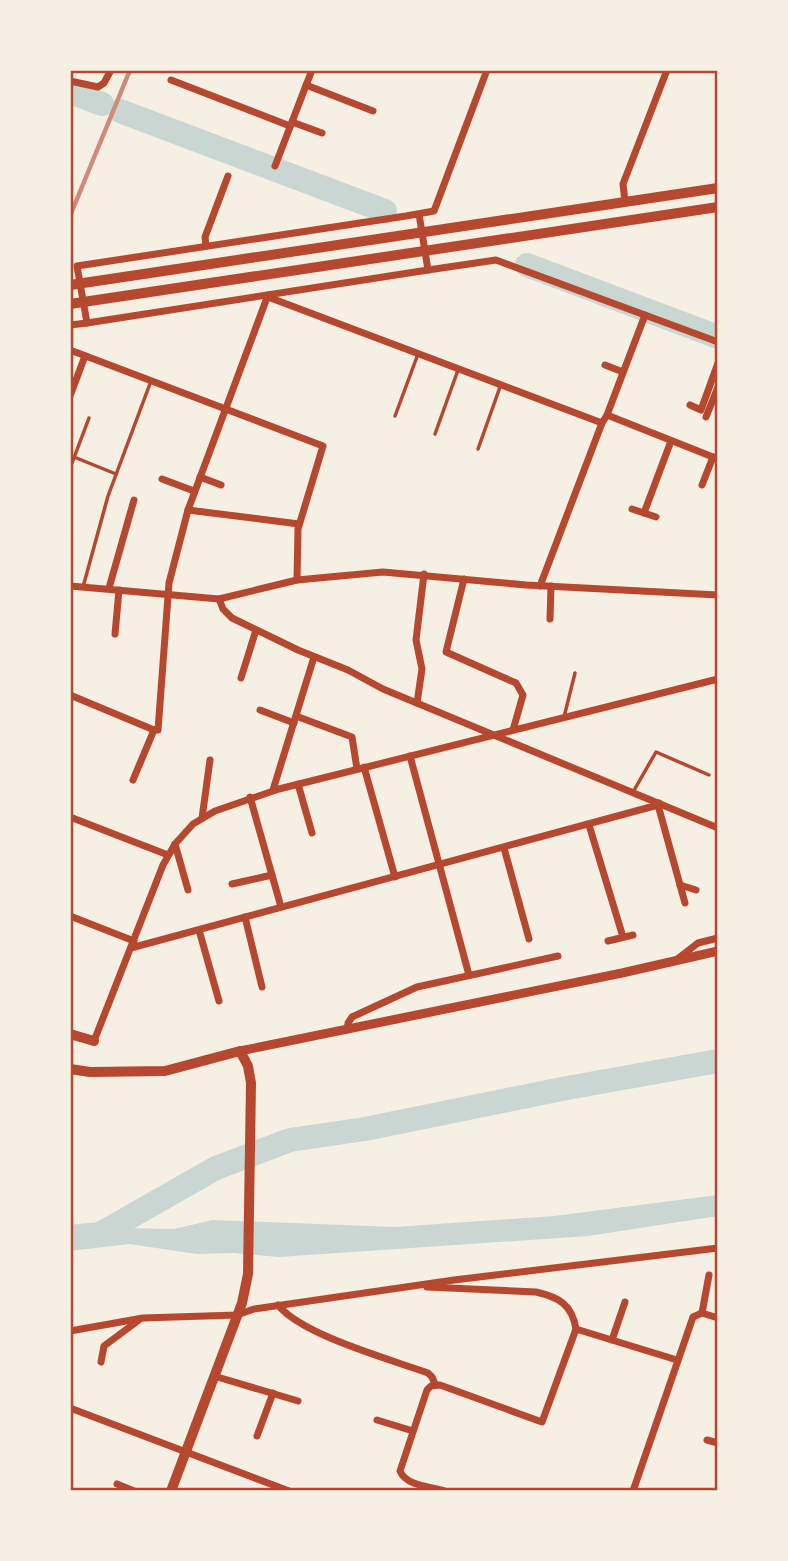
<svg xmlns="http://www.w3.org/2000/svg" width="788" height="1561" viewBox="0 0 788 1561" font-family="Inter,sans-serif">
<style>
.water{fill:#c9d6d2}
.lines{fill:none;stroke-linecap:round;stroke-linejoin:round}
.river{stroke:#c9d6d2;stroke-width:24}
.service{stroke:#b5482f;stroke-width:3.5}
.minor{stroke:#b5482f;stroke-width:7}
.tertiary{stroke:#b5482f;stroke-width:9}
.secondary{stroke:#b5482f;stroke-width:10}
.trunk{stroke:#b5482f;stroke-width:10}
.rail{stroke:#cf8b77;stroke-width:4.5}
.neatline{fill:none;stroke:#b5482f;stroke-width:2.5}
</style>
<rect width="100%" height="100%" fill="#f6efe4"/>
<polygon class="water" points="718,1195 718,1216 588,1236 279,1257 234,1253 197,1254 129,1244 70,1251 70,1227 174,1229 213,1220 395,1227 554,1216"/>
<g class="lines">
<g class="river">
<polyline points="70,92 102,104"/>
<polyline points="120,111 385,211"/>
<polyline points="527,265 718,337"/>
<polyline points="70,1237 100,1234 216,1168 290,1140 365,1129 567,1088 718,1061"/>
</g>
<g class="service">
<polyline points="395,416 418,354"/>
<polyline points="435,434 458,370"/>
<polyline points="478,449 500,387"/>
<polyline points="74,457 116,474"/>
<polyline points="72,463 89,418"/>
<polyline points="83,587 108,496 151,381"/>
<polyline points="564,717 575,673"/>
<polyline points="633,792 656,752 709,775"/>
</g>
<g class="minor">
<polyline points="171,80 290,126"/>
<polyline points="70,81 98,87 104,83 111,70"/>
<polyline points="306,85 373,111"/>
<polyline points="292,122 322,133"/>
<polyline points="275,166 312,70"/>
<polyline points="625,202 623,184 667,70"/>
<polyline points="419,214 428,270 87,323 77,266 406,216 434,211 487,70"/>
<polyline points="206,246 205,237 228,176"/>
<polyline points="428,270 496,260 718,342"/>
<polyline points="268,297 602,423 607,415 718,459"/>
<polyline points="70,325 87,323"/>
<polyline points="70,350 323,446 298,529 297,580"/>
<polyline points="605,365 623,372"/>
<polyline points="70,396 85,356"/>
<polyline points="690,405 701,410 718,363"/>
<polyline points="607,415 645,315"/>
<polyline points="706,417 718,387"/>
<polyline points="200,477 221,485"/>
<polyline points="162,479 194,491"/>
<polyline points="702,485 713,457"/>
<polyline points="632,509 656,517"/>
<polyline points="188,510 299,524"/>
<polyline points="644,513 671,441"/>
<polyline points="464,579 446,652 516,683 523,695 513,730"/>
<polyline points="70,586 219,599 297,580 383,572 526,585 718,595"/>
<polyline points="540,586 602,423"/>
<polyline points="109,588 134,500"/>
<polyline points="219,599 223,609 232,618 298,650 348,670 383,689 718,828"/>
<polyline points="550,619 551,586"/>
<polyline points="115,634 119,590"/>
<polyline points="241,678 256,630"/>
<polyline points="70,695 154,730 133,780"/>
<polyline points="417,703 422,669 416,640 424,574"/>
<polyline points="260,710 294,723"/>
<polyline points="296,716 352,737 357,769"/>
<polyline points="154,730 158,730 169,583 188,510 268,295"/>
<polyline points="410,756 469,975"/>
<polyline points="364,767 395,877"/>
<polyline points="298,784 312,833"/>
<polyline points="273,790 314,657"/>
<polyline points="250,797 281,907"/>
<polyline points="658,805 685,903"/>
<polyline points="70,817 168,855"/>
<polyline points="202,818 210,760"/>
<polyline points="589,825 623,937"/>
<polyline points="175,844 188,890"/>
<polyline points="504,848 529,939"/>
<polyline points="232,884 272,875"/>
<polyline points="680,885 696,890"/>
<polyline points="70,916 134,941"/>
<polyline points="245,917 262,987"/>
<polyline points="199,930 219,1001"/>
<polyline points="608,941 633,935"/>
<polyline points="131,948 658,805 659,803"/>
<polyline points="676,960 698,943 718,938"/>
<polyline points="347,1030 348,1023 352,1017 417,987 558,956"/>
<polyline points="94,1041 163,865 175,844 193,824 215,811 279,789 718,679"/>
<path d="M427,1287L536,1292C558,1297 572,1304 576,1329"/>
<path d="M278,1305C302,1335 389,1359 428,1373L432,1377L435,1384"/>
<polyline points="702,1313 709,1275"/>
<polyline points="70,1331 143,1318 237,1315 254,1309 454,1280 718,1248"/>
<polyline points="612,1340 625,1302"/>
<polyline points="101,1362 104,1346 139,1320"/>
<polyline points="214,1376 298,1401"/>
<polyline points="70,1408 289,1491"/>
<polyline points="377,1420 413,1431"/>
<polyline points="257,1436 273,1393"/>
<polyline points="707,1440 718,1443"/>
<polyline points="117,1484 134,1491"/>
<path d="M445,1491C431,1487 406,1486 400,1471L427,1390L431,1386L440,1385L542,1422L576,1329L677,1360"/>
<polyline points="633,1491 693,1317 702,1313 718,1318"/>
</g>
<polyline class="tertiary" points="240,1051 622,973 718,951"/>
<g class="secondary">
<polyline points="70,1034 94,1041"/>
<polyline points="70,1069 90,1072 165,1071 240,1051 248,1066 251,1083 248,1274 242,1303 171,1491"/>
</g>
<g class="trunk">
<polyline points="70,285 718,188"/>
<polyline points="70,304 718,207"/>
</g>
<polyline class="rail" points="70,216 130,70"/>
</g>
<rect width="788" height="1561" fill="none" stroke="#f6efe4" stroke-width="144"/>
<rect x="72" y="72" width="644" height="1417" class="neatline"/>
</svg>
